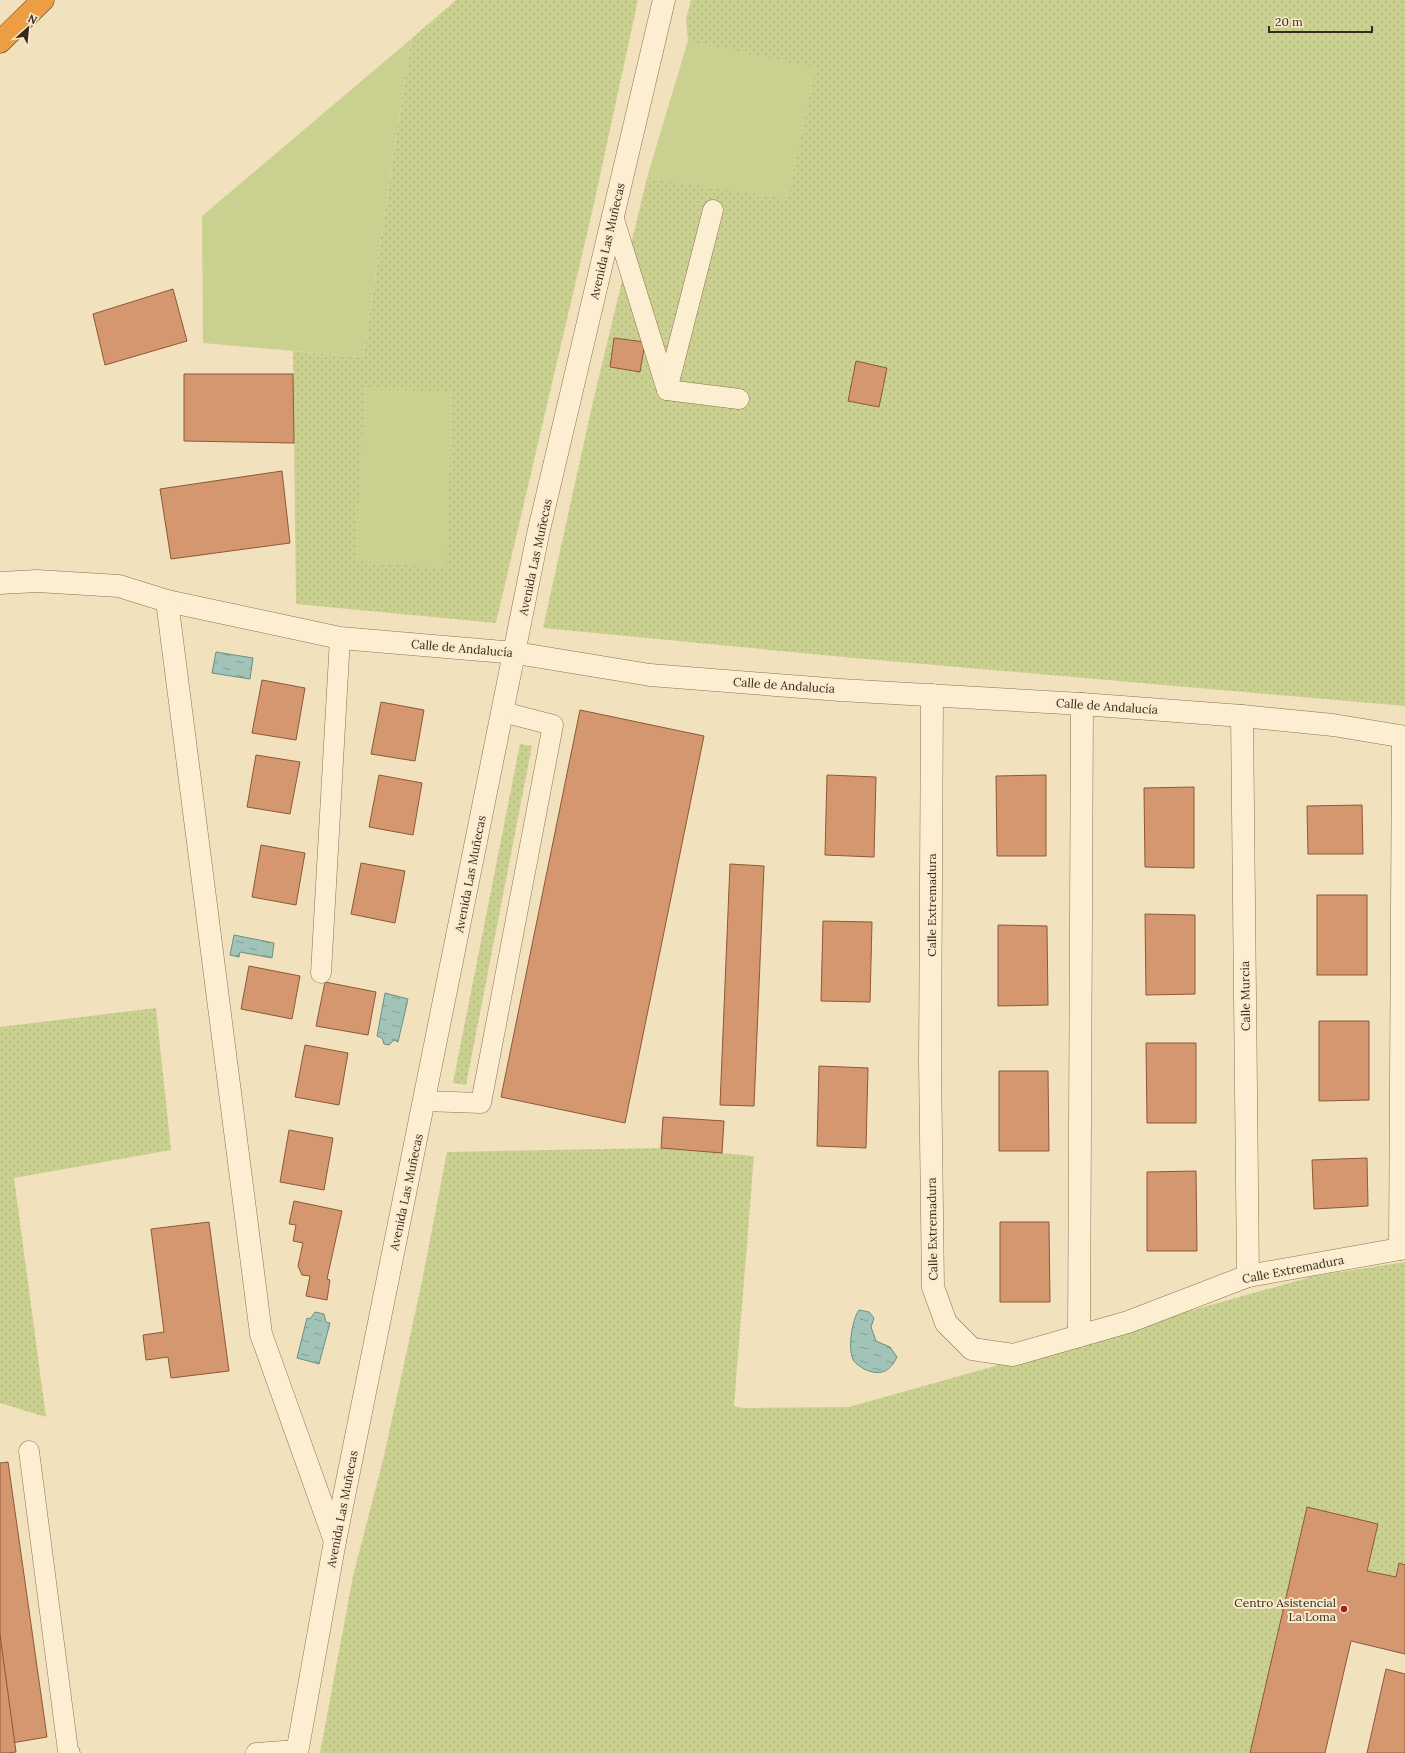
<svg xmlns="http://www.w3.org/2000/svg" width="1405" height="1753" viewBox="0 0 1405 1753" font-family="Lora,serif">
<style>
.grass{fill:url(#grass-dots)}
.green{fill:#cad190}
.water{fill:url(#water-ripples);stroke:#679186}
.building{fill:#d4976f;stroke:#8d5838}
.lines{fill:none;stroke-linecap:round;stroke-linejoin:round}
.service-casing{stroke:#8c7154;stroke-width:21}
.pedestrian-casing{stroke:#8c7154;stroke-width:23}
.minor-casing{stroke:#8c7154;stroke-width:23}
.tertiary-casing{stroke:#8c7154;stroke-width:23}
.motorway-casing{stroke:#583e29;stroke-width:23}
.service{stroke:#fceed1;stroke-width:20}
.pedestrian{stroke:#fceed1;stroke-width:22}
.minor{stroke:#fceed1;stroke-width:22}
.tertiary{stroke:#fceed1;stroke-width:22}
.motorway{stroke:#eb9e44;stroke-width:22}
.poi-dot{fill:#a01e22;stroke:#f9ebcd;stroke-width:1.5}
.labels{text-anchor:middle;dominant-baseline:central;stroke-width:4;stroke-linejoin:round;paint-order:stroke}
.street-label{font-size:12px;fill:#39291b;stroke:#f9ebcd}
.poi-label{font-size:12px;fill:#39291b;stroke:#f9ebcd;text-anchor:end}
</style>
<defs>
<pattern id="grass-dots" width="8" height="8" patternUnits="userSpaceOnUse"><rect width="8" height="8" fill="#cad190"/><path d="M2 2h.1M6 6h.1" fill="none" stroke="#aeb37c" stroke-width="1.8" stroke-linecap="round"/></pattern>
<pattern id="water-ripples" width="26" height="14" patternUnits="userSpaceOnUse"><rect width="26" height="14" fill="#a1c3b8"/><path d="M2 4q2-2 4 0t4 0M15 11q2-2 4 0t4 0" fill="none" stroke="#849e95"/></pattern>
</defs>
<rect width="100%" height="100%" fill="#f2e1bd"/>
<g class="grass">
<polygon points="456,0 638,0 593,208 496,623 296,604 293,351 363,357 411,39"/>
<polygon points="691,0 1405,0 1405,706 854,658 543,628 594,397 647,178 688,41 686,19"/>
<polygon points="520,744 532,746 466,1085 453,1083"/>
<polygon points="156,1008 171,1150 14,1178 46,1417 0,1403 0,1027"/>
<polygon points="661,1148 754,1156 734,1406 743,1408 849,1407 1314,1276 1405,1262 1405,1565 1399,1563 1396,1577 1367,1571 1378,1524 1250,1753 320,1753 353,1576 384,1456 422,1281 447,1152"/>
</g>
<g class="green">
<polygon points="411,39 363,357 203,343 202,216"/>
<polygon points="688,41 816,68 788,199 647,178"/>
<polygon points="365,389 453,391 446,568 355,561"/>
</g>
<g class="water">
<polygon points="216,652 253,658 250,679 212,673"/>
<polygon points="234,935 274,943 272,958 240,952 239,957 230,955"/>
<polygon points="385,993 408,999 398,1042 394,1040 389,1045 384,1044 382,1038 377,1036"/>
<path d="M859,1310L869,1312L874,1318L871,1327L876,1341L890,1347L897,1357C889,1373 880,1376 864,1369C861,1367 856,1364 854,1361C847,1351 852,1319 859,1310Z"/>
<polygon points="315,1312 324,1314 326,1322 330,1323 319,1364 297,1358 307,1318 310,1319"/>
</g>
<g class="building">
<polygon points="173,289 187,341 105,365 93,314"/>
<polygon points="614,338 645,342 640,372 610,367"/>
<polygon points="856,361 887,368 879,407 848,401"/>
<polygon points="184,374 293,374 294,443 184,441"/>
<polygon points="282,471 290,543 171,559 160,489"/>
<polygon points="262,680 305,688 296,740 252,733"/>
<polygon points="381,702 424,710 415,761 371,754"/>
<polygon points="580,710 704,736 625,1123 501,1097"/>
<polygon points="256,755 300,762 290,814 247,807"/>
<polygon points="379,775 422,783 413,835 369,827"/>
<polygon points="827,775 876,777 874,857 825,855"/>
<polygon points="1046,775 1046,856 997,856 996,776"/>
<polygon points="1194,787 1194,868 1145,867 1144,788"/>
<polygon points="1362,805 1363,854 1308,854 1307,806"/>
<polygon points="261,845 305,853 296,905 252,897"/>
<polygon points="361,863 405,871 395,923 351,914"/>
<polygon points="730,864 764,866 754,1106 720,1105"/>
<rect x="1317" y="895" width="50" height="80"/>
<polygon points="1145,914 1195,915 1195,994 1146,995"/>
<polygon points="823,921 872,922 870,1002 821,1001"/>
<polygon points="998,925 1047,926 1048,1005 998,1006"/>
<polygon points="249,966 300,976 292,1019 241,1009"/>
<polygon points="325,982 376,992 368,1035 316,1026"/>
<polygon points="1319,1021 1369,1021 1369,1100 1319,1101"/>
<polygon points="1146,1043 1196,1043 1196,1123 1147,1123"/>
<polygon points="305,1045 348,1053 339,1105 295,1097"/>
<polygon points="819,1066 868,1068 866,1148 817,1146"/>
<polygon points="999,1071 1048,1071 1049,1151 999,1151"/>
<polygon points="663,1117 724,1121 722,1153 661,1148"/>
<polygon points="289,1130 333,1138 324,1190 280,1182"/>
<polygon points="1367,1158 1368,1206 1314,1209 1312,1160"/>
<polygon points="1196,1171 1197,1251 1147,1251 1147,1172"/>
<polygon points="294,1201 342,1211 327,1279 330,1280 327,1300 306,1296 310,1276 302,1275 298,1266 303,1243 293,1241 296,1225 289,1224"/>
<polygon points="209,1222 229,1371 171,1378 168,1357 146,1360 143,1335 164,1332 151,1229"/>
<polygon points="1000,1222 1049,1222 1050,1302 1000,1302"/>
<polygon points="8,1462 47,1737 0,1745 0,1463"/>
<polygon points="1307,1507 1378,1524 1367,1571 1396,1577 1399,1563 1405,1565 1405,1654 1351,1641 1325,1753 1250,1753"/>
<polygon points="0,1635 16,1752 8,1753 0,1753"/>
<polygon points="1386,1669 1405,1674 1405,1753 1367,1753"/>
</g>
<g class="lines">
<defs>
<g id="service">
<polyline points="613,216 667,390 739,399"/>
<polyline points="667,390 713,210"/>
<polyline points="321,973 340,638"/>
<polyline points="424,1101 481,1103 553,725 503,712"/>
<polyline points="29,1451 68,1751 70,1753"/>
<polyline points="256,1753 297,1750"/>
</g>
<g id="pedestrian">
<polyline points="1400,1249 1403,737"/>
<polyline points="1079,1336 1082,704"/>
</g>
<g id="minor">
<polyline points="0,583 37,581 119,586 167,601 340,638 516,653 650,675 840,690 1082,704 1242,716 1333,725 1405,737"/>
<polyline points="167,601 261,1334 335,1541"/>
<polyline points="932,695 930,1063 933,1287 946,1323 972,1349 1013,1355 1128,1322 1248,1276 1405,1248"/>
<polyline points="1242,716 1248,1276"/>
</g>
<polyline id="tertiary" points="297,1753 335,1541 538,534 664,0"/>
<polyline id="motorway" points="0,42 43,0"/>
</defs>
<use href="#service" class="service-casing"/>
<use href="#pedestrian" class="pedestrian-casing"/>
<use href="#minor" class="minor-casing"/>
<use href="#tertiary" class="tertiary-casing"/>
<use href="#motorway" class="motorway-casing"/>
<use href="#service" class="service"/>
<use href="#pedestrian" class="pedestrian"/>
<use href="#minor" class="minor"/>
<use href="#tertiary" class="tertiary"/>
<use href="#motorway" class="motorway"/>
</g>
<circle class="poi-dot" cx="1344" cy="1609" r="4"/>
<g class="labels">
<g class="street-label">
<text transform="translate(607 241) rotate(-77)">Avenida Las Muñecas</text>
<text transform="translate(535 557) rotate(-78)">Avenida Las Muñecas</text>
<text transform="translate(462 648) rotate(5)">Calle de Andalucía</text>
<text transform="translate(784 685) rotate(4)">Calle de Andalucía</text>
<text transform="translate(1107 706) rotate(4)">Calle de Andalucía</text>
<text transform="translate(470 874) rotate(-79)">Avenida Las Muñecas</text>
<text transform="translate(931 905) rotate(-90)">Calle Extremadura</text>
<text transform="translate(1245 996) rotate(-91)">Calle Murcia</text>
<text transform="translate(406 1192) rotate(-78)">Avenida Las Muñecas</text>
<text transform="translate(932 1229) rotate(-91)">Calle Extremadura</text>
<text transform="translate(1293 1269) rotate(-11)">Calle Extremadura</text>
<text transform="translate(342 1509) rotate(-79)">Avenida Las Muñecas</text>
</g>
<g class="poi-label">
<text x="1336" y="1602">Centro Asistencial<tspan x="1336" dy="14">La Loma</tspan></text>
</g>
</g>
<g transform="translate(28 28) rotate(27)" stroke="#f9ebcd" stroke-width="3" paint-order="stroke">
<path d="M0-3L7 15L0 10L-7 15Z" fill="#39291b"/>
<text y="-6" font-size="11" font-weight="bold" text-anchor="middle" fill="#39291b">N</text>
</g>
<path d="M1269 26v6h103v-6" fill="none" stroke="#39291b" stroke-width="2"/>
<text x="1275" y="26" font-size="12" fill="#39291b" stroke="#f9ebcd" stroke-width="3" paint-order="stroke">20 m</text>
</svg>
